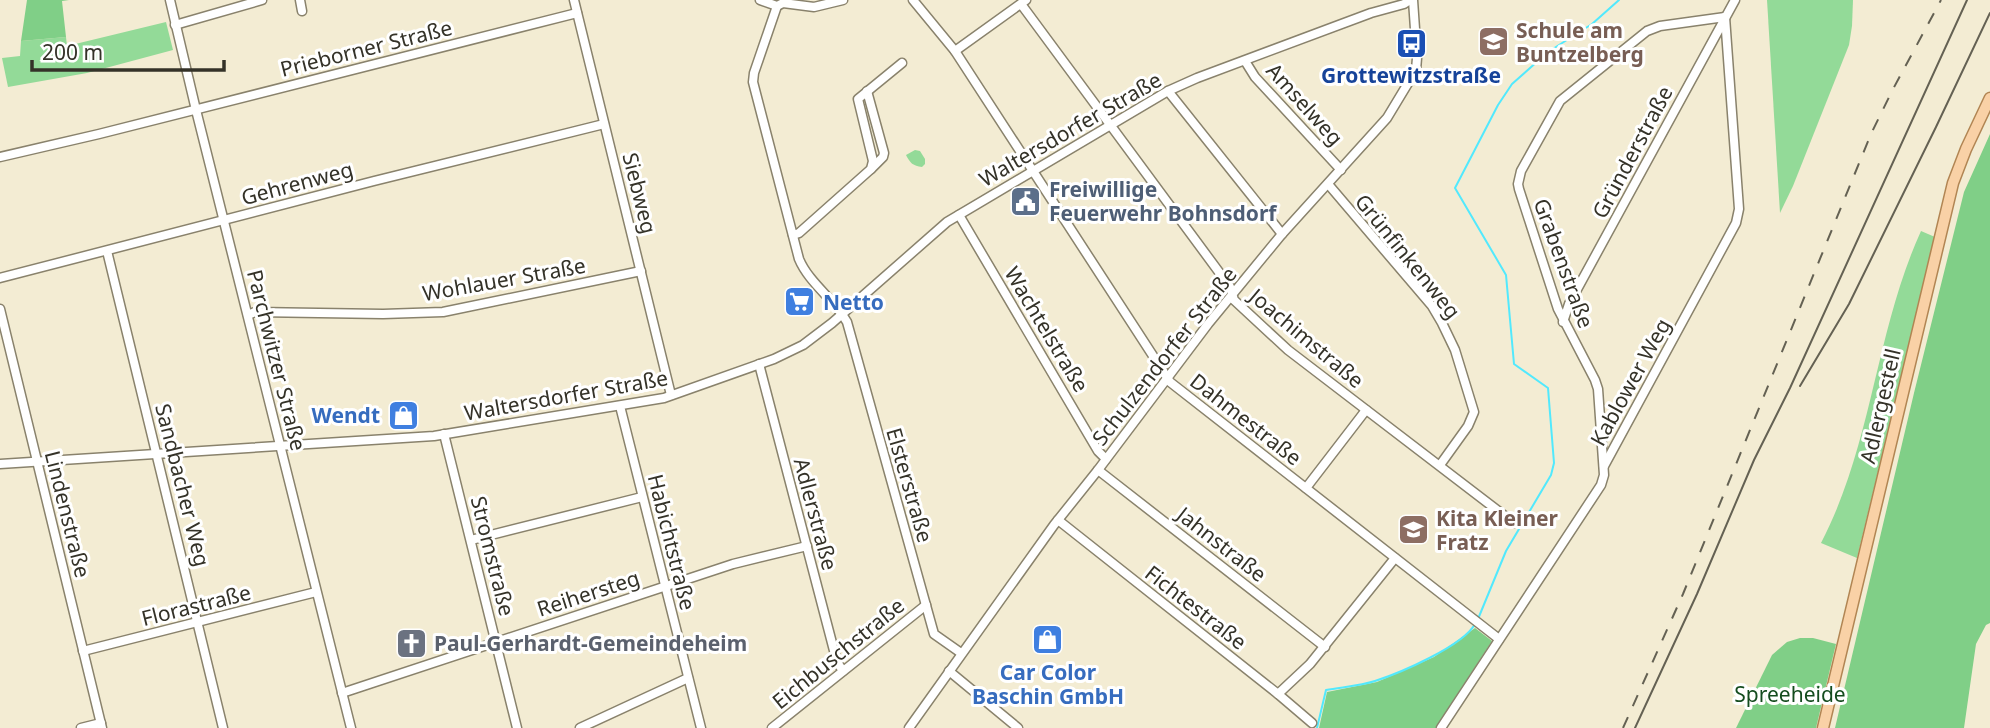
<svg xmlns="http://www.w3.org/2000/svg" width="1990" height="728" viewBox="0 0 1990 728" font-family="'Noto Sans',sans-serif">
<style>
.green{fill:#93da98}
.forest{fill:#80cf87}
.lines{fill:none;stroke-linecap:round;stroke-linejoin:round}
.stream{stroke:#52e9fd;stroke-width:2}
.minor-casing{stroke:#89826c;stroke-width:11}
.major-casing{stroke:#b18553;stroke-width:13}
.minor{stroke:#fff;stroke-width:8}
.major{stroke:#f9d1a6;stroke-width:10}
.tram{stroke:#646153;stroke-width:2}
.rail{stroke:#646153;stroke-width:2;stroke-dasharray:12 12;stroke-linecap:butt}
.labels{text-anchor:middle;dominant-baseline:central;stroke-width:6;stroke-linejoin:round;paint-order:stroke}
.education-label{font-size:21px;font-weight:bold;fill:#785e54;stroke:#fff;text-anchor:start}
.street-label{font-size:21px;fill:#343228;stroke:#fff}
.transit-label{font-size:21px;font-weight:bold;fill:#164399;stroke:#fff}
.service-label{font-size:21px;font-weight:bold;fill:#4e5e75;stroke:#fff;text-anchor:start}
.shop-label{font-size:21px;font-weight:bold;fill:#366cbe;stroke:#fff;text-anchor:start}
.worship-label{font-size:21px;font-weight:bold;fill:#5b616d;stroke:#fff;text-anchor:start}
.park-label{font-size:21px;fill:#144c1e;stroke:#fff}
</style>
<rect width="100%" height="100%" fill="#f3ecd3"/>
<g class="green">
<polygon points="1767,0 1853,0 1852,26 1849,45 1793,186 1780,213"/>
<polygon points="166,22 173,50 87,73 8,87 2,58 20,56 21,41 66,37 67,46"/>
<path d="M915,150L920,151L925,159V164L922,167C913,166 910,163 906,155Z"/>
<path d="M1921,231L1935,237L1857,558L1821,543C1873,443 1875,332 1921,231Z"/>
</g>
<g class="forest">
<polygon points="27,0 69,0 62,1 66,37 21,41"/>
<polygon points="1990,134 1990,623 1986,625 1976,644 1964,728 1835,728 1914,393 1964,192"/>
<polygon points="1475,628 1492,641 1438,724 1441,728 1319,728 1327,692 1377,682 1434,657"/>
<polygon points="1800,638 1813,638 1836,644 1816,728 1736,728 1772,655 1787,642"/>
</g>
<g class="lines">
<g class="stream">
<polyline points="1478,619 1506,551 1551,475 1554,463 1548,388 1514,364 1506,275 1455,188 1498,105 1512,84 1548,52 1592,24 1619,0"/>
<path d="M1317,728L1326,690C1342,687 1360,686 1375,681C1400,673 1463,646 1475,624"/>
</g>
<defs>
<g id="minor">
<polyline points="170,0 196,110 351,728"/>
<polyline points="300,0 302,11"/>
<polyline points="574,0 671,395"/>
<polyline points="760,0 777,6 783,3 814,7 843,0"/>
<polyline points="913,0 955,51 1170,382 1499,639"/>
<polyline points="1021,4 1230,287 1234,300 1288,350 1514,523"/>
<path d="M777,6L754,73L753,82L799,259C809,283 834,299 847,322L934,634L961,653"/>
<polyline points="175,25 262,0"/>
<polyline points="955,51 1026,0"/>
<polyline points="1245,61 1255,77 1341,170"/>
<polyline points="867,91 884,153 883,157 871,169"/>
<polyline points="1168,91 1282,234"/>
<polyline points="0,157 99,134 577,13"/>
<polyline points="1328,184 1432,306 1442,323 1455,350 1474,412 1468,426 1440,465"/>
<polyline points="959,215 1098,451 1106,459"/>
<polyline points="793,235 799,233 871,169 873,161 858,99 902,63"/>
<polyline points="107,251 223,728"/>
<polyline points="0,278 374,181 604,124"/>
<polyline points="0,309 102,728"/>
<polyline points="248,315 255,312 383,314 443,312 641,271"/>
<polyline points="1563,322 1569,304 1735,0"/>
<polyline points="759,364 837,662 843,671"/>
<polyline points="620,406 701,728"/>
<polyline points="444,434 517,728"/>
<polyline points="0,464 434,436 664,398 774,359 803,345 832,323 947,222 1168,91 1197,78 1371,13 1404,4 1410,0"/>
<polyline points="1604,466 1736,223 1739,209 1725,17"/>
<polyline points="1098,470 1325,647"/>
<polyline points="1306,488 1366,410"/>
<polyline points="1058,520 1278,694 1312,723"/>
<polyline points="471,540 642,497"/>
<polyline points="83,651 316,592"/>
<polyline points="949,671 1018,728"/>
<polyline points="342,693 733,564 807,546"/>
<polyline points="1278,694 1310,664 1395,558"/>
<polyline points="81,728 101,723"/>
<polyline points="580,728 688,678"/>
<polyline points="772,728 926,605"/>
<polyline points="909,728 1054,525 1098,470 1208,324 1282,234 1387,118 1416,70 1417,58 1413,0"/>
<polyline points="1441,728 1601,485 1604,475 1598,389 1595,380 1558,309 1519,189 1518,184 1521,171 1560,101 1647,31 1660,26 1725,17"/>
</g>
<polyline id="major" points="1823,728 1953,183 1966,149 1990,98"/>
</defs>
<use href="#minor" class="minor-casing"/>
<use href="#major" class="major-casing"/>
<use href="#minor" class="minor"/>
<use href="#major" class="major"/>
<g class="tram">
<polyline points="1800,386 1849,304 1936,127 1990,13"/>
<polyline points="1635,728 1697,594 1754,460 1790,388 1967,0"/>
</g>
<polyline class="rail" points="1623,728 1683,594 1871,134 1892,91 1941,0"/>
</g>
<defs>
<symbol id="school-square" viewBox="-11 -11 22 22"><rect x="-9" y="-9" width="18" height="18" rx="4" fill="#8d6e63" stroke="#fff"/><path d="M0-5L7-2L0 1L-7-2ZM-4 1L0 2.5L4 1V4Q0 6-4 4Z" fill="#fff"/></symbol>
<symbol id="bus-square" viewBox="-11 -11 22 22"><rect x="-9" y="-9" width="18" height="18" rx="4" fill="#1a4fb4" stroke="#fff"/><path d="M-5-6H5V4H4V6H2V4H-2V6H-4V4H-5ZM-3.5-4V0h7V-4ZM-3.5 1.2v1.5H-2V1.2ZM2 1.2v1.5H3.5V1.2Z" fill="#fff"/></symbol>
<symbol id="civic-square" viewBox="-11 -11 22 22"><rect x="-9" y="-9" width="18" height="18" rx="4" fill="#5c6f8a" stroke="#fff"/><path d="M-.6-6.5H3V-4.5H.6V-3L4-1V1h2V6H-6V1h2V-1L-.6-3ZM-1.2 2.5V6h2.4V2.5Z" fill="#fff"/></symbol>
<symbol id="supermarket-square" viewBox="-11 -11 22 22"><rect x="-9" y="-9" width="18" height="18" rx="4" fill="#3f7fe0" stroke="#fff"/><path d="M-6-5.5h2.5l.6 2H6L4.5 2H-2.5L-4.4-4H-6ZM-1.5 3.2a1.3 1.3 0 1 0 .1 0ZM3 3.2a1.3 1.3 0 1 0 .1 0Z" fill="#fff"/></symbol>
<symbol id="shop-square" viewBox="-11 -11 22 22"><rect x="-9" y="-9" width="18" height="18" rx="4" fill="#3f7fe0" stroke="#fff"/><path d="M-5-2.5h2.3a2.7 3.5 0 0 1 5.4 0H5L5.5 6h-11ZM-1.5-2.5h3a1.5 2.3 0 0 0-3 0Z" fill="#fff"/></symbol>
<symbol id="church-square" viewBox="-11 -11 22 22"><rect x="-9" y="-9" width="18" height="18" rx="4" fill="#6b7280" stroke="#fff"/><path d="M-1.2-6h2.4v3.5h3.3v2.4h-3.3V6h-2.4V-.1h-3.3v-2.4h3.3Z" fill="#fff"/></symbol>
</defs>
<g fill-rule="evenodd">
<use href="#school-square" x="1476" y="24" width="35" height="35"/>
<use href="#bus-square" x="1394" y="26" width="35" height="35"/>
<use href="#civic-square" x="1008" y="184" width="35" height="35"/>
<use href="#supermarket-square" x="782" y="284" width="35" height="35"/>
<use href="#shop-square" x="386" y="398" width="35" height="35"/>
<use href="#school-square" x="1396" y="512" width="35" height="35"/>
<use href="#shop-square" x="1030" y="622" width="35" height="35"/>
<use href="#church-square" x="394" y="626" width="35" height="35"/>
</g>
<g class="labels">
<g class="education-label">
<text x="1516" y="30">Schule am<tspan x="1516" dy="24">Buntzelberg</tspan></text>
<text x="1436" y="518">Kita Kleiner<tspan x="1436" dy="24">Fratz</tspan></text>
</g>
<g class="street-label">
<text transform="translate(366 48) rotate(-14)">Prieborner Straße</text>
<text transform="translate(1305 104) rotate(48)">Amselweg</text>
<text transform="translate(1070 129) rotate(-30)">Waltersdorfer Straße</text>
<text transform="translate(1632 152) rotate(-62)">Gründerstraße</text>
<text transform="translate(297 183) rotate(-15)">Gehrenweg</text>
<text transform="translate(640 193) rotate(76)">Siebweg</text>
<text transform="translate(1408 256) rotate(51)">Grünfinkenweg</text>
<text transform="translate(1564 263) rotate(70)">Grabenstraße</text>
<text transform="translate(504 279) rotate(-10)">Wohlauer Straße</text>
<text transform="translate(1047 329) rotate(59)">Wachtelstraße</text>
<text transform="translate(1307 338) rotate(40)">Joachimstraße</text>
<text transform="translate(1164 356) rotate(-52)">Schulzendorfer Straße</text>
<text transform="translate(277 360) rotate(76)">Parchwitzer Straße</text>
<text transform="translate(1630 382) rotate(-61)">Kablower Weg</text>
<text transform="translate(566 395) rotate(-10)">Waltersdorfer Straße</text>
<text transform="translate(1880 406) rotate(-77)">Adlergestell</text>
<text transform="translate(1246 419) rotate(38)">Dahmestraße</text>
<text transform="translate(183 485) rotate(76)">Sandbacher Weg</text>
<text transform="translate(910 485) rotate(74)">Elsterstraße</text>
<text transform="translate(68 514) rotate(76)">Lindenstraße</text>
<text transform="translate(816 514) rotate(75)">Adlerstraße</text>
<text transform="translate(672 542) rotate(76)">Habichtstraße</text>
<text transform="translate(1222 544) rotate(38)">Jahnstraße</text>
<text transform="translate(493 556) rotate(76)">Stromstraße</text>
<text transform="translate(588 593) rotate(-18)">Reihersteg</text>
<text transform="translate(196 605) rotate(-14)">Florastraße</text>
<text transform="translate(1196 607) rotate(38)">Fichtestraße</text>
<text transform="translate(838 653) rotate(-39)">Eichbuschstraße</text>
</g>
<g class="transit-label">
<text x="1411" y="75">Grottewitzstraße</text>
</g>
<g class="service-label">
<text x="1049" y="189">Freiwillige<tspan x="1049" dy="24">Feuerwehr Bohnsdorf</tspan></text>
</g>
<g class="shop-label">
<text x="823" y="302">Netto</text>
<text x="380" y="415" text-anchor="end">Wendt</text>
<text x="1048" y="672" text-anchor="middle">Car Color<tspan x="1048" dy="24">Baschin GmbH</tspan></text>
</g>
<g class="worship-label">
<text x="434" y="643">Paul-Gerhardt-Gemeindeheim</text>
</g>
<g class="park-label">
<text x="1790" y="694">Spreeheide</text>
</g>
</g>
<path d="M32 60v10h192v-10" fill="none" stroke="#343228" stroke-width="3.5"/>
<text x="42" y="60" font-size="21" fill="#343228" stroke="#ffffff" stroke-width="5" paint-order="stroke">200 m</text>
</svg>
